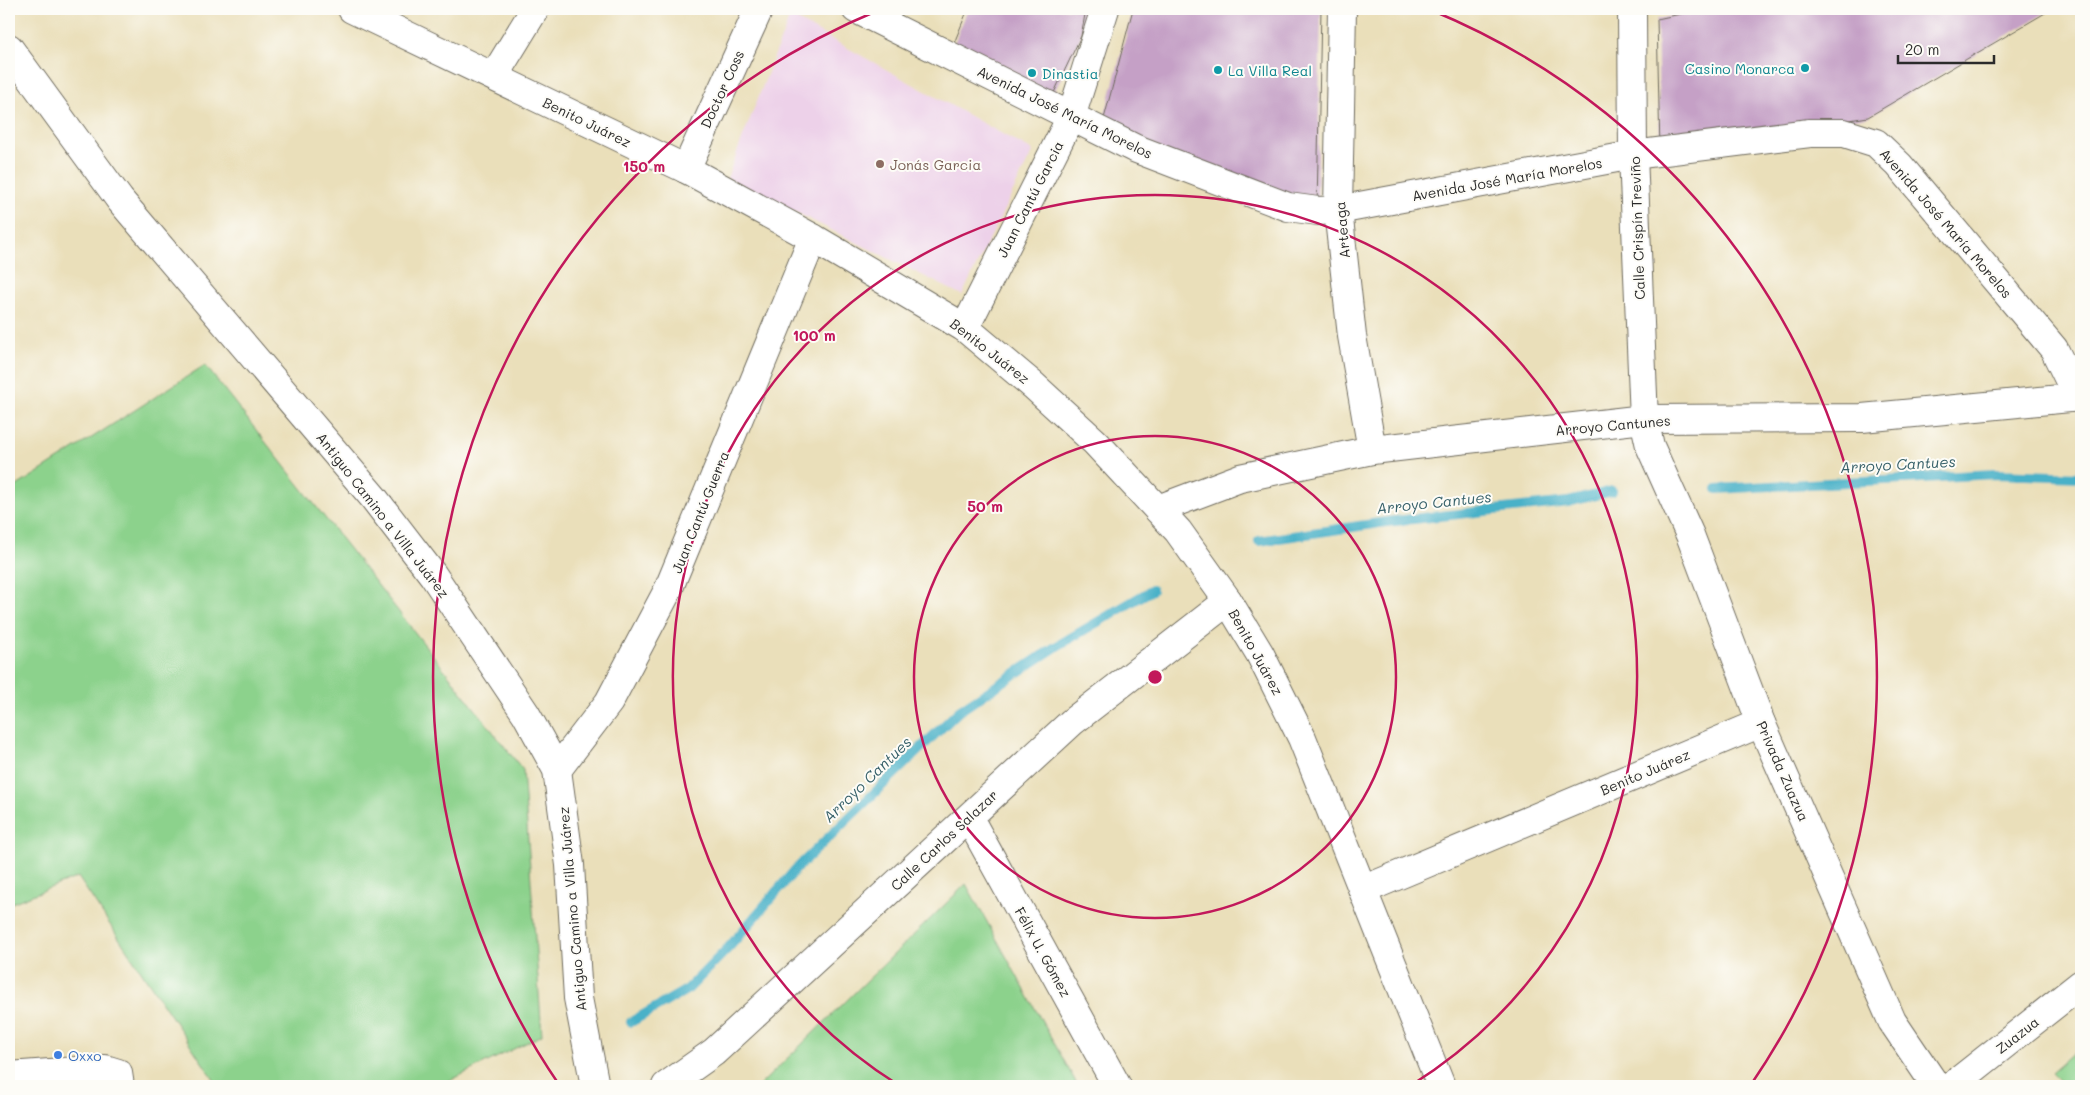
<svg xmlns="http://www.w3.org/2000/svg" width="2090" height="1095" viewBox="0 0 2090 1095" font-family="Mali,sans-serif">
<style>
.built{fill:#edd1e9}
.green{fill:#8cd28c;stroke:#5c7e5c}
.lines{fill:none;stroke-linecap:round;stroke-linejoin:round}
.stream{stroke:#4ab1c8;stroke-width:10}
.building{fill:#c5a0c6}
.minor-casing{stroke:#6e6a5d;stroke-width:30}
.minor{stroke:#fff;stroke-width:28}
.ring{fill:none;stroke:#c2185b;stroke-width:2.5}
.culture-dot{fill:#0f9aa8;stroke:#fdfcf7;stroke-width:2}
.education-dot{fill:#8d6e63;stroke:#fdfcf7;stroke-width:2}
.shop-dot{fill:#3f7fe0;stroke:#fdfcf7;stroke-width:2}
.labels{text-anchor:middle;dominant-baseline:central;stroke-width:4;stroke-linejoin:round;paint-order:stroke}
.culture-label{font-size:14px;fill:#0d838f;stroke:#fdfcf7;text-anchor:start}
.street-label{font-size:14px;fill:#2b2b2b;stroke:#fdfcf7}
.education-label{font-size:14px;fill:#785e54;stroke:#fdfcf7;text-anchor:start}
.shop-label{font-size:14px;fill:#366cbe;stroke:#fdfcf7;text-anchor:start}
.water-label{font-size:15px;font-style:italic;fill:#37616a;stroke:#fdfcf7}
.centre{fill:#c2185b;stroke:#fdfcf7;stroke-width:2.5}
.ring-label{font-size:15px;text-anchor:middle;font-weight:bold;fill:#c2185b;stroke:#fdfcf7;stroke-width:4;stroke-linejoin:round;paint-order:stroke}
</style>
<rect width="100%" height="100%" fill="#fdfcf7"/>
<filter id="ink" filterUnits="userSpaceOnUse"><feTurbulence type="fractalNoise" baseFrequency=".02" numOctaves="2"/><feDisplacementMap in="SourceGraphic" scale="10" xChannelSelector="R" yChannelSelector="G"/><feConvolveMatrix kernelMatrix="1 2 1 2 8 2 1 2 1" color-interpolation-filters="sRGB"/></filter>
<filter id="wash" filterUnits="userSpaceOnUse"><feTurbulence type="fractalNoise" baseFrequency=".0096" numOctaves="4" result="noise"/><feDisplacementMap in="SourceGraphic" scale="20" xChannelSelector="R" yChannelSelector="G"/><feGaussianBlur stdDeviation="1.12" result="paint"/><feColorMatrix in="noise" values="0 0 0 0 0 0 0 0 0 0 0 0 0 0 0 0 0 1.4 0 .05"/><feComposite in="paint" operator="in"/></filter>
<g filter="url(#wash)">
<rect width="100%" height="100%" fill="#eadfba"/>
<polygon class="built" points="790,16 1033,151 962,295 727,178"/>
<g class="green">
<polygon points="205,365 523,770 542,1035 439,1086 218,1086 78,877 9,904 9,491"/>
<polygon points="966,884 1078,1086 759,1086"/>
<polygon points="2081,1047 2081,1086 2064,1086 2051,1073"/>
</g>
<g class="lines">
<g class="stream">
<polyline points="1717,489 1995,474 2081,477"/>
<polyline points="1259,541 1386,522 1568,502 1612,491"/>
<polyline points="631,1022 688,989 730,946 796,869 959,711 1057,646 1152,590"/>
</g>
</g>
<g id="blocks">
<g class="building">
<polygon points="968,9 1086,9 1081,36 1051,99 952,48"/>
<polygon points="1133,9 1321,9 1317,207 1101,130"/>
<polygon points="1704,9 2052,9 1868,117 1660,151 1657,19"/>
</g>
</g>
</g>
<g filter="url(#ink)">
<use href="#blocks" fill-opacity="0" stroke="#6e6a5d" stroke-width="1"/>
<g class="lines">
<defs>
<g id="minor">
<polyline points="352,9 686,169 813,238 965,328 1034,386 1095,442 1178,531 1228,601 1260,654 1302,738 1441,1086"/>
<polyline points="856,9 1134,148 1288,207 1318,211 1338,210 1633,155 1810,133 1844,133 1876,143 1899,165 2054,349 2077,396"/>
<polyline points="1342,9 1338,210 1352,336 1372,450"/>
<polyline points="1632,9 1633,155 1644,419 1650,446 1690,535 1761,723 1892,1021 1936,1086"/>
<polyline points="9,48 120,200 373,497 433,575 526,714 557,770 570,865 578,998 595,1086"/>
<polyline points="494,76 535,9"/>
<polyline points="686,169 759,9"/>
<polyline points="965,328 1071,117 1105,9"/>
<polyline points="1158,509 1240,478 1372,450 1644,419 1862,418 2081,397"/>
<polyline points="557,770 609,702 668,590 813,238"/>
<polyline points="969,818 1117,1086"/>
<polyline points="1363,890 1761,723"/>
<polyline points="9,1076 105,1069 118,1073 120,1086"/>
<polyline points="666,1086 714,1052 1072,722 1228,601"/>
<polyline points="1952,1086 2081,984"/>
</g>
</defs>
<use href="#minor" class="minor-casing"/>
<use href="#minor" class="minor"/>
</g>
</g>
<g class="ring">
<circle cx="1155" cy="677" r="241"/>
<path d="M900 1086A482 482 0 1 1 1410 1086"/>
<path d="M560 1086A722 722 0 0 1 879 10M1431 10A722 722 0 0 1 1750 1086"/>
</g>
<g class="culture-dot">
<circle cx="1805" cy="68" r="5"/>
<circle cx="1218" cy="70" r="5"/>
<circle cx="1032" cy="73" r="5"/>
</g>
<circle class="education-dot" cx="880" cy="164" r="5"/>
<circle class="shop-dot" cx="58" cy="1055" r="5"/>
<g class="labels">
<g class="culture-label">
<text x="1795" y="68" text-anchor="end">Casino Monarca</text>
<text x="1228" y="70">La Villa Real</text>
<text x="1042" y="73">Dinastia</text>
</g>
<g class="street-label">
<text transform="translate(722 89) rotate(-65)">Doctor Coss</text>
<text transform="translate(1065 112) rotate(26)">Avenida José María Morelos</text>
<text transform="translate(587 122) rotate(26)">Benito Juárez</text>
<text transform="translate(1507 179) rotate(-10)">Avenida José María Morelos</text>
<text transform="translate(1030 199) rotate(-63)">Juan Cantú Garcia</text>
<text transform="translate(1946 223) rotate(49)">Avenida José María Morelos</text>
<text transform="translate(1637 228) rotate(-92)">Calle Crispín Treviño</text>
<text transform="translate(1342 230) rotate(-95)">Arteaga</text>
<text transform="translate(990 351) rotate(38)">Benito Juárez</text>
<text transform="translate(1613 425) rotate(-5)">Arroyo Cantunes</text>
<text transform="translate(700 512) rotate(-68)">Juan Cantú Guerra</text>
<text transform="translate(383 515) rotate(52)">Antiguo Camino a Villa Juárez</text>
<text transform="translate(1256 652) rotate(61)">Benito Juárez</text>
<text transform="translate(1783 771) rotate(66)">Privada Zuazua</text>
<text transform="translate(1645 772) rotate(-23)">Benito Juárez</text>
<text transform="translate(944 840) rotate(-43)">Calle Carlos Salazar</text>
<text transform="translate(572 909) rotate(-95)">Antiguo Camino a Villa Juárez</text>
<text transform="translate(1043 952) rotate(61)">Félix U. Gómez</text>
<text transform="translate(2017 1035) rotate(-38)">Zuazua</text>
</g>
<g class="education-label">
<text x="890" y="164">Jonás Garcia</text>
</g>
<g class="shop-label">
<text x="68" y="1055">Oxxo</text>
</g>
<g class="water-label">
<text transform="translate(1898 464) rotate(-3)">Arroyo Cantues</text>
<text transform="translate(1434 502) rotate(-6)">Arroyo Cantues</text>
<text transform="translate(867 779) rotate(-44)">Arroyo Cantues</text>
</g>
</g>
<circle cx="1155" cy="677" r="8" class="centre"/>
<g class="ring-label">
<text x="644" y="172">150 m</text>
<text x="814" y="341">100 m</text>
<text x="985" y="512">50 m</text>
</g>
<rect width="2090" height="1095" fill="none" stroke="#fdfcf7" stroke-width="30"/>
<path d="M1898 55v8h96v-8" fill="none" stroke="#2b2b2b" stroke-width="2.5"/>
<text x="1905" y="55" font-size="15" fill="#2b2b2b" stroke="#fdfcf7" stroke-width="4" paint-order="stroke">20 m</text>
</svg>
